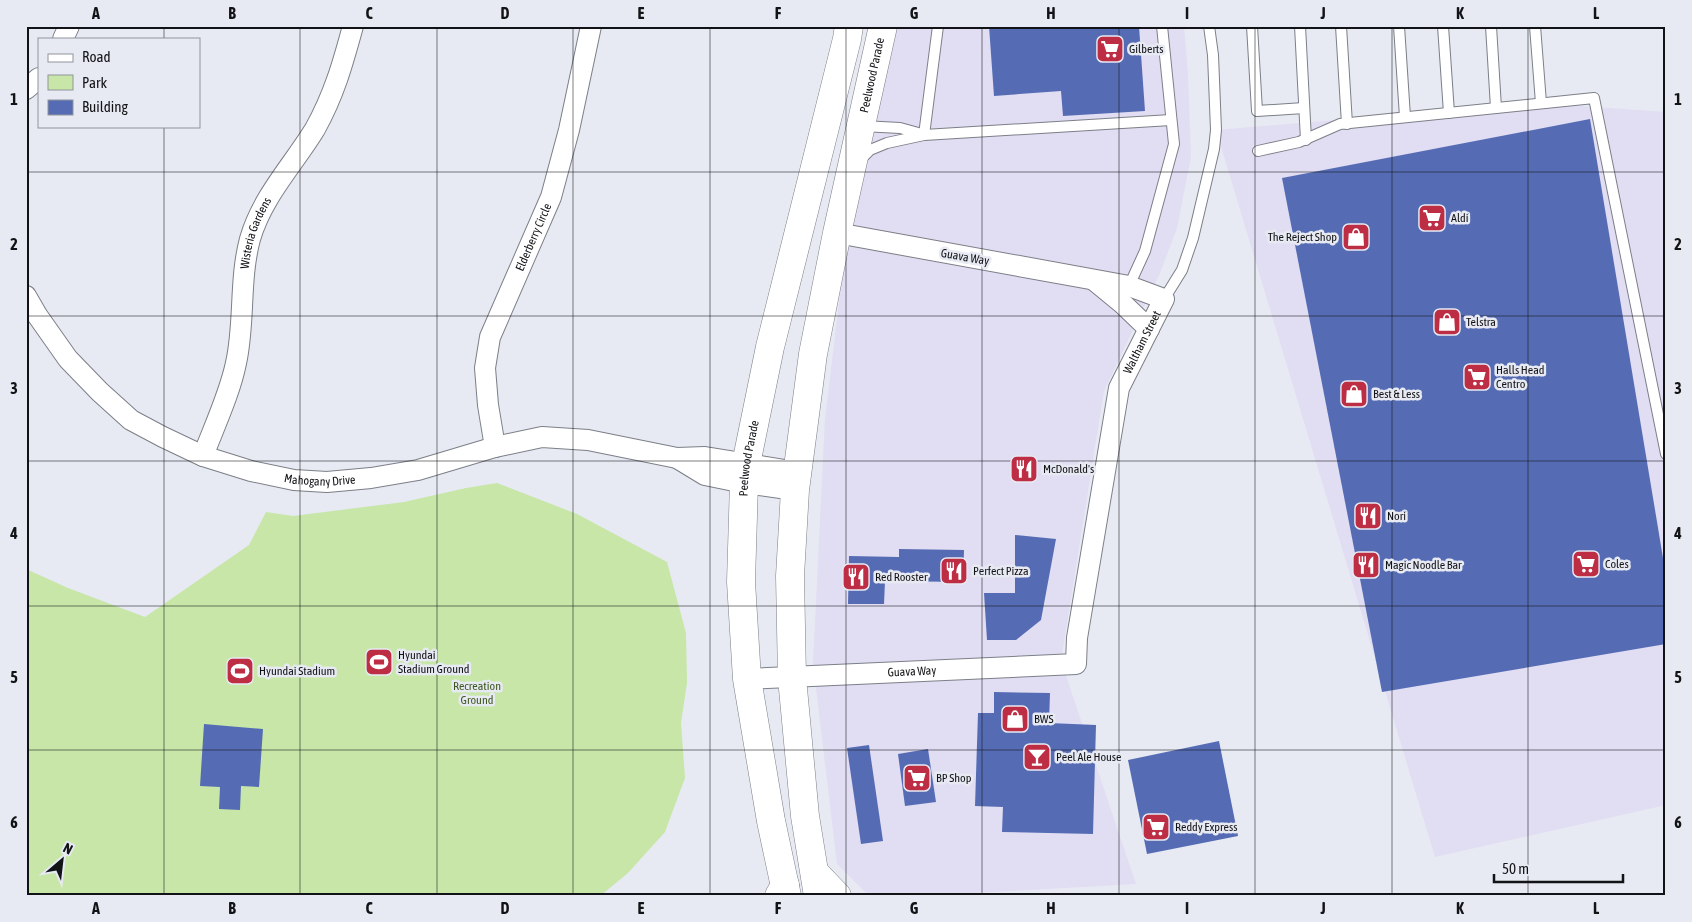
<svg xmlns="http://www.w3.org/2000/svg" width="1692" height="922" viewBox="0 0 1692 922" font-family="'Asap Condensed',sans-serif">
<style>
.commercial{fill:#e1ddf3}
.green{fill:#c7e6a8}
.building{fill:#556cb4}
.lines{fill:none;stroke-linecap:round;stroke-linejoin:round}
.lane-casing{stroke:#7b7f87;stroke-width:12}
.street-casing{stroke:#7b7f87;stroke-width:22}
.secondary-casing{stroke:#7b7f87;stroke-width:29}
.highway-casing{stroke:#7b7f87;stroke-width:29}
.lane{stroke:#fff;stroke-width:10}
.street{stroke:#fff;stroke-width:20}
.secondary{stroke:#fff;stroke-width:28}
.highway{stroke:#fff;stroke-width:28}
.grid{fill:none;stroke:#121316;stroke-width:1;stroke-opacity:0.55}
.labels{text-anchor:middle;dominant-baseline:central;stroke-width:5;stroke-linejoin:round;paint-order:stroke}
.poi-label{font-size:12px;fill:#121316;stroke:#e7eaf3;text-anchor:start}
.street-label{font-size:12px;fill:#121316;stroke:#e7eaf3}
.park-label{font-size:12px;fill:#3e581f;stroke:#e7eaf3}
.neatline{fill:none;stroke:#121316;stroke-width:2}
.grid-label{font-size:16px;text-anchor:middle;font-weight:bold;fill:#121316}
</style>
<rect width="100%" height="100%" fill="#e7eaf3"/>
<g class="commercial">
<polygon points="891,26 1184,26 1188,74 1191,157 1177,228 1160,273 1104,391 1061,661 1136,884 921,896 869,896 837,864 813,663 825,419 849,220"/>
<polygon points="1538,103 1666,112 1666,805 1435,857 1216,130"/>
</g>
<polygon class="green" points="497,483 577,514 667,562 686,633 687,683 681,723 685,778 665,832 628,873 600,896 26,896 26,569 68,588 145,617 249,545 266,512 293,516 404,502 466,488"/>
<g class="building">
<polygon points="989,26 1139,26 1145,111 1063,116 1061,91 994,96"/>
<polygon points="1590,119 1666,576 1666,644 1382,692 1282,178"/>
<polygon points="1015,535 1056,539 1041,620 1016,640 987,640 984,593 1015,593"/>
<polygon points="899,549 964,550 963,582 885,581 884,604 848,604 849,556 899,557"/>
<polygon points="994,692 1050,693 1049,723 1096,725 1093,834 1002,832 1003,807 975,806 978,713 994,713"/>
<polygon points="204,724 263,729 259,787 241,786 240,810 219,809 220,787 200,786"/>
<polygon points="1219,741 1238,836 1147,854 1128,760"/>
<polygon points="869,745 883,841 861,844 847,748"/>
<polygon points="928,749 936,802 905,806 898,754"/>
</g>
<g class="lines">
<defs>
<g id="lane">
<polyline points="1252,26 1257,111 1304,108"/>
<polyline points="1300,26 1306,140"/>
<polyline points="1341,26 1347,124"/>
<polyline points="1399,26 1405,117"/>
<polyline points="1443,26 1449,113"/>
<polyline points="1491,26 1496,108"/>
<polyline points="1535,26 1541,103"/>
<polyline points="862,126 900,128 922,134"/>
<polyline points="924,135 938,26"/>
<polyline points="1258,151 1299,142 1340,124 1594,98 1666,454"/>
<polyline points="861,159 870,150 887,143 924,135 1171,120"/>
<polyline points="1129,286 1145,251 1174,144 1162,26"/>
<polyline points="1164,299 1182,270 1193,238 1214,149 1216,130 1213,55 1209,26"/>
</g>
<g id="street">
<polyline points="63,39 69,26"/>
<polyline points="26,89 39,78"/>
<polyline points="1095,281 1123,304 1149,329"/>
<path id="s1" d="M26,296L37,315L68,359L100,392L131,420L163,437L203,456L251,471L294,480L327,482L371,478L418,470L495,447L542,437L588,440L677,458L705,457L797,472"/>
<path id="s2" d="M495,447L488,405L485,368L490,337L551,197L569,130L591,26"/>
<path id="s3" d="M203,456C214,427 230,393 236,363C245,323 239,280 250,239C262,197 293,165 315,129C334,95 343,63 353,26"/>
<polyline points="677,458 705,475 744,483 795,490"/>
<path id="s4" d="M747,679L1076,664L1077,638L1119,388L1164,299L1129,286L837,233"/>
</g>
<g id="secondary">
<path id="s5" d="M787,896L771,821L747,679L741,582L744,483L746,464L770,347L847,39L849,26"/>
<path id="s6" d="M818,896L805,816L792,678L790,576L795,490L813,354L837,233L883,26"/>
</g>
<g id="highway">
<polyline points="815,873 837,896"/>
<polyline points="779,896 785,885"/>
</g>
</defs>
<use href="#lane" class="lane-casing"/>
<use href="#street" class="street-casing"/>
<use href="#secondary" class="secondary-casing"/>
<use href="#highway" class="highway-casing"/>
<use href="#lane" class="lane"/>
<use href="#street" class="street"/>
<use href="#secondary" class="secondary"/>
<use href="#highway" class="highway"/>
</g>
<path class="grid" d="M164,26V39M300,26V896M437,26V896M573,26V896M710,26V896M846,26V896M982,26V896M1119,26V896M1255,26V896M1392,26V896M1528,26V896M164,126V896M26,172H1666M26,316H1666M26,461H1666M26,606H1666M26,750H1666"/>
<defs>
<symbol id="supermarket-square" viewBox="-11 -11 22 22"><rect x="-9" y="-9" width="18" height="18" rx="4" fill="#bd2d43" stroke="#e7eaf3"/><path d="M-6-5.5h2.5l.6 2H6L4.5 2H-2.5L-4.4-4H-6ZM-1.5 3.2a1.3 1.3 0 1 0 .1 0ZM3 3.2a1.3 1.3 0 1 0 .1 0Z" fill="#fff"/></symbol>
<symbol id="shop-square" viewBox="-11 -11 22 22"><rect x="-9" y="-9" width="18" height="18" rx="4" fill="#bd2d43" stroke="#e7eaf3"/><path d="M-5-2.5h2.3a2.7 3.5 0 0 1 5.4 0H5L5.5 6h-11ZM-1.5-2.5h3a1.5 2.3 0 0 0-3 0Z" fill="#fff"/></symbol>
<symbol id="restaurant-square" viewBox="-11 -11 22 22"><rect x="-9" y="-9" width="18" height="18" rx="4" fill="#bd2d43" stroke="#e7eaf3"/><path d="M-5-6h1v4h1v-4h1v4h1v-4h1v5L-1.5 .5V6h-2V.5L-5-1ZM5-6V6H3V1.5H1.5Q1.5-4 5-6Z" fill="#fff"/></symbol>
<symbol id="stadium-square" viewBox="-11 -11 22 22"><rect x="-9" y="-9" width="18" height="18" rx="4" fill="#bd2d43" stroke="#e7eaf3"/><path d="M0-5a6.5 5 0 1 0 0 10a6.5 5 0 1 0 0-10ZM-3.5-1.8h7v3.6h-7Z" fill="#fff"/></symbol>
<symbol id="bar-square" viewBox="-11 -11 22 22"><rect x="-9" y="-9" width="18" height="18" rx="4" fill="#bd2d43" stroke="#e7eaf3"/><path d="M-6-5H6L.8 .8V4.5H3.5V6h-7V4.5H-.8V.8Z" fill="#fff"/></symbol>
</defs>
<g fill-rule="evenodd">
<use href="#supermarket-square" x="1094" y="33" width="32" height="32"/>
<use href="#supermarket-square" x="1416" y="202" width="32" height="32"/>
<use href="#shop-square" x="1340" y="221" width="32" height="32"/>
<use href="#shop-square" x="1431" y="306" width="32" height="32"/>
<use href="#supermarket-square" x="1461" y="361" width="32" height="32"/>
<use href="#shop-square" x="1338" y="378" width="32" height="32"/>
<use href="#restaurant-square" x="1008" y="453" width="32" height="32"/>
<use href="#restaurant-square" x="1352" y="500" width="32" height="32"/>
<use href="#supermarket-square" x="1570" y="548" width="32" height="32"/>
<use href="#restaurant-square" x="1350" y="549" width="32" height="32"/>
<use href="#restaurant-square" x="938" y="555" width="32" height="32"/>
<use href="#restaurant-square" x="840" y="561" width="32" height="32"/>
<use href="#stadium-square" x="363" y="646" width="32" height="32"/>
<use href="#stadium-square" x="224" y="655" width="32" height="32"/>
<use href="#shop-square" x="999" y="703" width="32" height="32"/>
<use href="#bar-square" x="1021" y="741" width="32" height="32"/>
<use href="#supermarket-square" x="901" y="762" width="32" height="32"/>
<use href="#supermarket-square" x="1140" y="811" width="32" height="32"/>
</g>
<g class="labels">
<g class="poi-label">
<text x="1129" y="49">Gilberts</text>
<text x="1451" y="218">Aldi</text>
<text x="1337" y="237" text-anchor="end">The Reject Shop</text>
<text x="1466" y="322">Telstra</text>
<text x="1496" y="370">Halls Head<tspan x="1496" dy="14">Centro</tspan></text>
<text x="1373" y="394">Best &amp; Less</text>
<text x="1043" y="469">McDonald's</text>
<text x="1387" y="516">Nori</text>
<text x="1605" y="564">Coles</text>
<text x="1385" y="565">Magic Noodle Bar</text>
<text x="973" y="571">Perfect Pizza</text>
<text x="875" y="577">Red Rooster</text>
<text x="398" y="655">Hyundai<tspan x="398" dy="14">Stadium Ground</tspan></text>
<text x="259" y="671">Hyundai Stadium</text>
<text x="1034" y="719">BWS</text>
<text x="1056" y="757">Peel Ale House</text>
<text x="936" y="778">BP Shop</text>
<text x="1175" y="827">Reddy Express</text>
</g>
<g class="street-label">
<text stroke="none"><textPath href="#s6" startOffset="830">Peelwood Parade</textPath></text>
<text stroke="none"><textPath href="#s3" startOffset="231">Wisteria Gardens</textPath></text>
<text stroke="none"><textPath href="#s2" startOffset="220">Elderberry Circle</textPath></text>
<text transform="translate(965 257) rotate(10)">Guava Way</text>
<text stroke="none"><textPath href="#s4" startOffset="660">Waltham Street</textPath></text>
<text stroke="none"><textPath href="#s5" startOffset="442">Peelwood Parade</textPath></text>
<text stroke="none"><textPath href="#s1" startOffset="364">Mahogany Drive</textPath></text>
<text stroke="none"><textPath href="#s4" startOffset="165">Guava Way</textPath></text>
</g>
<g class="park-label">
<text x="477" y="686">Recreation<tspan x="477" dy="14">Ground</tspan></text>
</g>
</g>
<rect width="1692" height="922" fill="none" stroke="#e7eaf3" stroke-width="55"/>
<rect x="38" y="38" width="162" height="90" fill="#e7eaf3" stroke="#92949b"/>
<rect x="48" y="54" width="25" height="8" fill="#ffffff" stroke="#92949b"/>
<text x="82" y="62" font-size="15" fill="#121316">Road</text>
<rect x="48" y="75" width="25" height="15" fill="#c7e6a8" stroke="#92949b"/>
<text x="82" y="88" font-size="15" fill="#121316">Park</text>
<rect x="48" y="100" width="25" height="15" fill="#556cb4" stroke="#92949b"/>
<text x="82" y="112" font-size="15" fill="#121316">Building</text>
<g transform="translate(62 860) rotate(28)" stroke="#e7eaf3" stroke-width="4" paint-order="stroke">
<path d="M0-4L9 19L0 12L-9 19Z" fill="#121316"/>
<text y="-8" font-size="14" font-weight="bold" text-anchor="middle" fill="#121316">N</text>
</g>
<path d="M1494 874v8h129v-8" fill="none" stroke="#121316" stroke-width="2.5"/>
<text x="1502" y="874" font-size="15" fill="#121316" stroke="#e7eaf3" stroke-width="4" paint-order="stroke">50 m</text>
<rect x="28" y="28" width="1636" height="866" class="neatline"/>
<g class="grid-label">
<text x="96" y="19">A</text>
<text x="232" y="19">B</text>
<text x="369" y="19">C</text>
<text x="505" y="19">D</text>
<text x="641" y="19">E</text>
<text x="778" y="19">F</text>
<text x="914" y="19">G</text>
<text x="1051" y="19">H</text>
<text x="1187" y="19">I</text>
<text x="1323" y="19">J</text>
<text x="1460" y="19">K</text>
<text x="1596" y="19">L</text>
<text x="14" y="105">1</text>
<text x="1678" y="105">1</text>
<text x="14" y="250">2</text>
<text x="1678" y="250">2</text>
<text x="14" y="394">3</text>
<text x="1678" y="394">3</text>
<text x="14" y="539">4</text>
<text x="1678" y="539">4</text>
<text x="14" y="683">5</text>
<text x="1678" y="683">5</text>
<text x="14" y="828">6</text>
<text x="1678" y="828">6</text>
<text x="96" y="914">A</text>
<text x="232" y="914">B</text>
<text x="369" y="914">C</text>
<text x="505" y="914">D</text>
<text x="641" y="914">E</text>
<text x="778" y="914">F</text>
<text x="914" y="914">G</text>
<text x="1051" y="914">H</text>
<text x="1187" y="914">I</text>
<text x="1323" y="914">J</text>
<text x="1460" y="914">K</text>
<text x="1596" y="914">L</text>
</g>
</svg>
